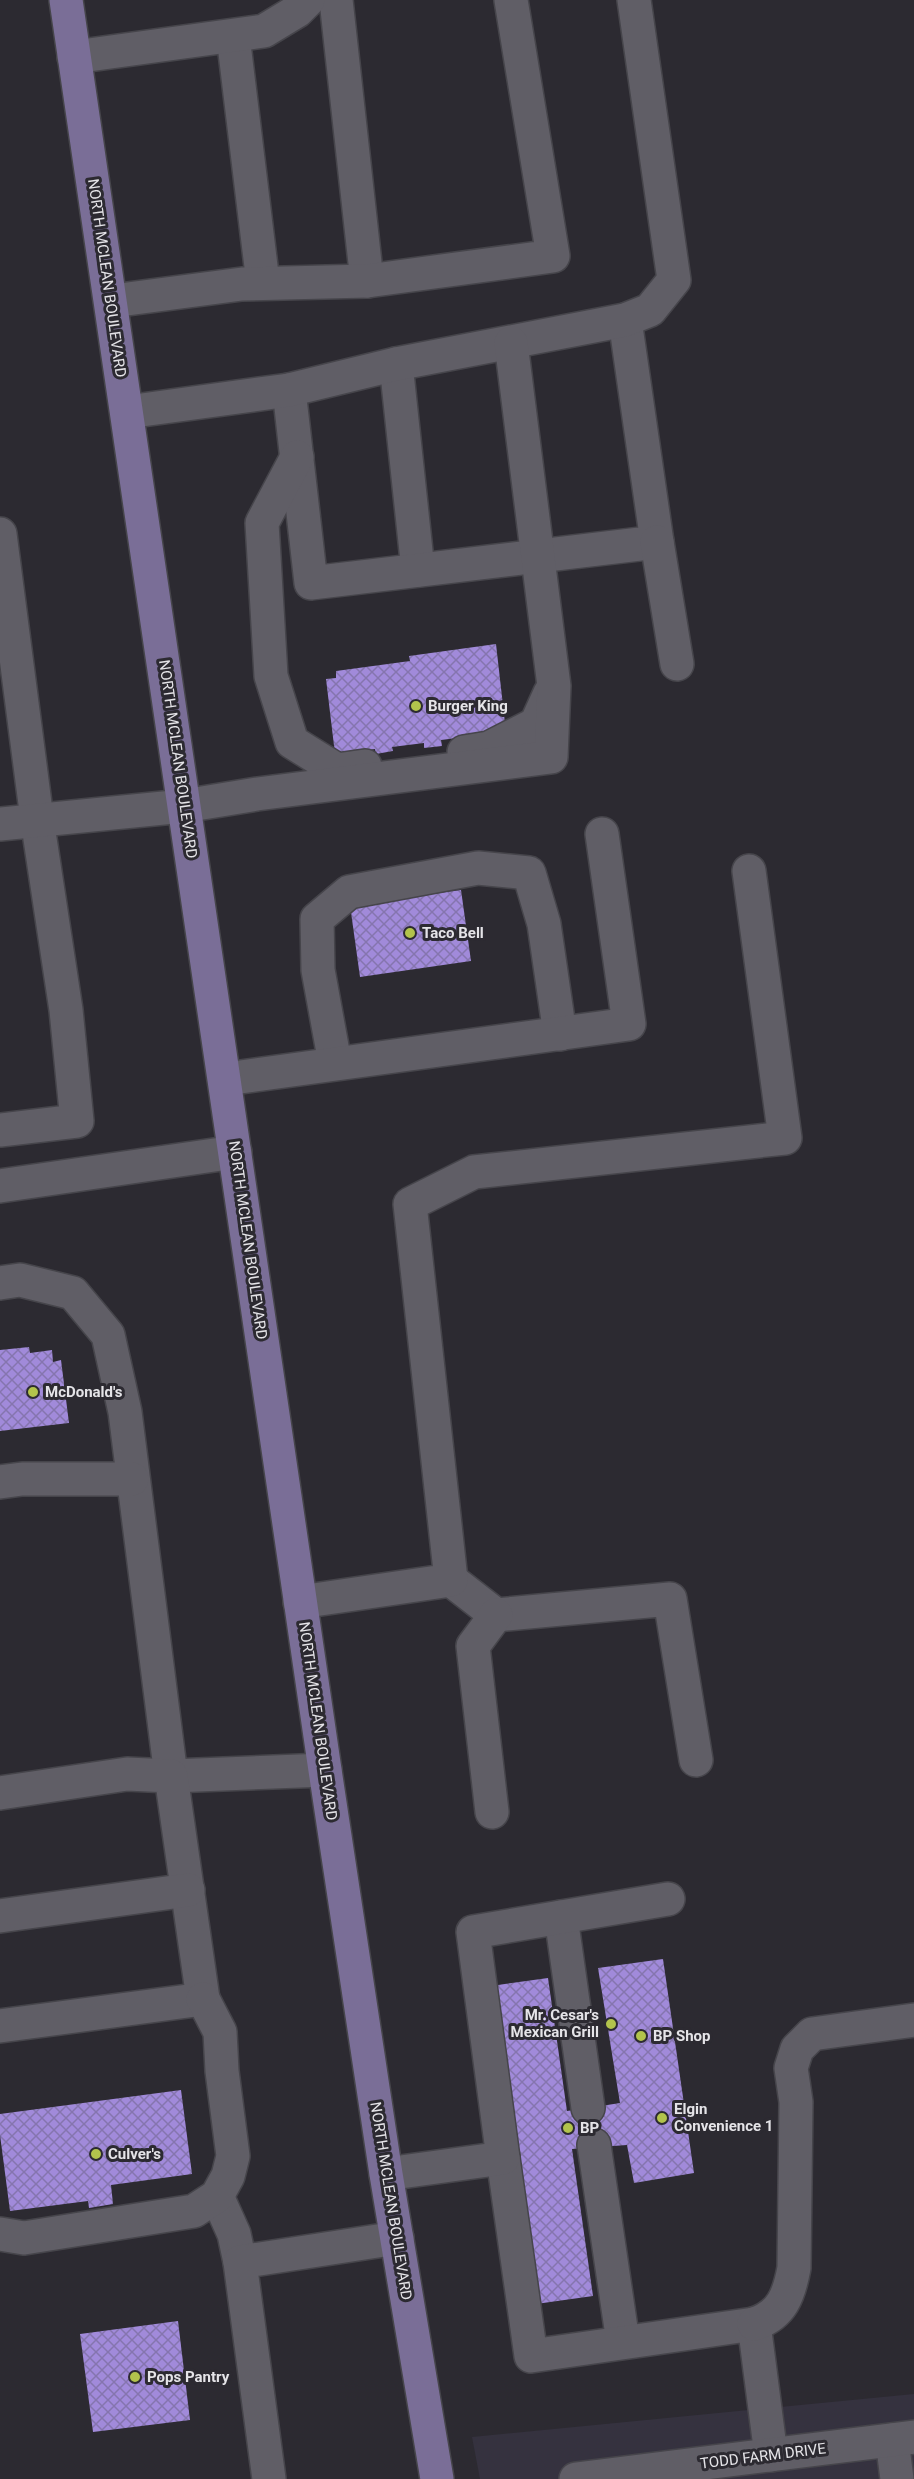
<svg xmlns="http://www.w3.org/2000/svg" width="914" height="2479" viewBox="0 0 914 2479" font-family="Roboto,sans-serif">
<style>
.built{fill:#35323f}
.building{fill:url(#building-cross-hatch)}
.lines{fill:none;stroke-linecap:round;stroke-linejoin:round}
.minor-casing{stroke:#46454b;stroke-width:36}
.major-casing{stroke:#46454b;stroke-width:36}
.minor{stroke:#605e66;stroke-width:33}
.major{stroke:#7a6e97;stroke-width:33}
.poi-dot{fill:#b2c34c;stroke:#2c2a31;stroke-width:2}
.labels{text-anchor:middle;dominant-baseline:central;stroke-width:6;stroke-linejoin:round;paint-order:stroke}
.street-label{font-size:15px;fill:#e5e4e8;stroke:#2c2a31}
.poi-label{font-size:15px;font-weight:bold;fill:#e5e4e8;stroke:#2c2a31;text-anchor:start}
</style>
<defs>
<pattern id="building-cross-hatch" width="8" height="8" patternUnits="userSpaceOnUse" patternTransform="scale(1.5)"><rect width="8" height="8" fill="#a18ada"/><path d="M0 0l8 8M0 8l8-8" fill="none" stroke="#8575ae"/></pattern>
</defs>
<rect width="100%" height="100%" fill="#2c2a31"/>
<polygon class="built" points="914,2394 914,2479 480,2479 472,2437"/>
<g class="building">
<polygon points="496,644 506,732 441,740 442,746 424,748 424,743 392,747 393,751 376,754 375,749 335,754 326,679 336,678 336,671 410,661 409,656"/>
<polygon points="461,890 471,961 360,977 350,905"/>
<polygon points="29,1347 30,1353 52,1350 53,1362 61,1360 69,1423 0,1431 0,1350"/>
<polygon points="663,1959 694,2173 634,2183 627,2145 572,2149 593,2296 536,2304 491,1986 548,1978 567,2111 588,2108 620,2103 598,1968"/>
<polygon points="181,2090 192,2174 111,2185 113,2204 89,2208 88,2201 10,2211 0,2135 0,2114"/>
<polygon points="178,2321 190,2420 93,2432 80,2334"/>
</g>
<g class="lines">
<defs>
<g id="minor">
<polyline points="336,0 367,281"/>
<polyline points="233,36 263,283"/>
<polyline points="74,57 264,31 297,11 308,0"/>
<polyline points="112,301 242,284 367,281 553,256 511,0"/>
<polyline points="396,364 418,570"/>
<polyline points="289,390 311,583 657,542 625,320"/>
<polyline points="127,412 289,390 396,364 625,320 650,310 674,280 634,0"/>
<polyline points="297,457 262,523 271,676 292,742 337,770 365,766"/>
<polyline points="0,534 37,819 66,1010 77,1121 0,1130"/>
<polyline points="657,542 677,664"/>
<polyline points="464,752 489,748 536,724 550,693"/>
<polyline points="0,824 184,806 257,794 551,757 554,686 511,343"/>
<polyline points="335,1063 318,970 317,919 349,892 478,868 529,873 544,924 560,1034"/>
<polyline points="226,1079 629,1024 602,834"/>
<polyline points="0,1186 235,1152"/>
<polyline points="0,1283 20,1280 73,1293 108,1335 125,1412 171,1776 325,1770"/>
<polyline points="0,1482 22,1479 132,1479"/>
<polyline points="451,1580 496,1615 670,1599 696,1760"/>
<polyline points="300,1602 451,1580 410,1204 474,1172 785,1138 749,871"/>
<polyline points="0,1793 127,1774 171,1776 203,1999 0,2026"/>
<polyline points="492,1812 473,1646 496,1615"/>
<polyline points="0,1916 188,1890"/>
<polyline points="561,1917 588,2108"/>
<polyline points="594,2145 623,2342"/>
<polyline points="503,2158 531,2356 754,2324 771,2455"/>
<polyline points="386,2174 503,2158 473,1932 668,1899"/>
<polyline points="217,2196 234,2234 240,2262"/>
<polyline points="0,2234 24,2238 194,2211 217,2196 228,2176 233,2156 222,2071 220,2032 203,1999"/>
<path d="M754,2324C782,2315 789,2295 794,2268L796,2102L791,2068L797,2049L812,2034L914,2020"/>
<polyline points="892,2440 897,2479"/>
<polyline points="269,2479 240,2262 397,2238"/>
<polyline points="576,2479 914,2437"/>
</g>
<polyline id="major" points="66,0 325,1770 386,2174 437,2479"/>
</defs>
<use href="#minor" class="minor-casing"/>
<use href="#major" class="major-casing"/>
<use href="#minor" class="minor"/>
<use href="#major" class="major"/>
</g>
<g class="poi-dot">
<circle cx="416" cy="706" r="6"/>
<circle cx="410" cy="933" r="6"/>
<circle cx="33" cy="1392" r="6"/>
<circle cx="611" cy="2024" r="6"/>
<circle cx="641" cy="2036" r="6"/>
<circle cx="662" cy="2118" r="6"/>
<circle cx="568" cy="2128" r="6"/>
<circle cx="96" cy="2154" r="6"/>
<circle cx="135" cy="2377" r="6"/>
</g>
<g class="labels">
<g class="street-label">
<text transform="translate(107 278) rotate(82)">NORTH MCLEAN BOULEVARD</text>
<text transform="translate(178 759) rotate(82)">NORTH MCLEAN BOULEVARD</text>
<text transform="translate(248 1240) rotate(82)">NORTH MCLEAN BOULEVARD</text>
<text transform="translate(318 1721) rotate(82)">NORTH MCLEAN BOULEVARD</text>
<text transform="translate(391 2201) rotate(81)">NORTH MCLEAN BOULEVARD</text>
<text transform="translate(763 2456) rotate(-7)">TODD FARM DRIVE</text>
</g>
<g class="poi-label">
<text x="428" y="706">Burger King</text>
<text x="422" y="933">Taco Bell</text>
<text x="45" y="1392">McDonald's</text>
<text x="599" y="2015" text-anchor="end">Mr. Cesar's<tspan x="599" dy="17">Mexican Grill</tspan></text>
<text x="653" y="2036">BP Shop</text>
<text x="674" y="2109">Elgin<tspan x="674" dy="17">Convenience 1</tspan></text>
<text x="580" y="2128">BP</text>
<text x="108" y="2154">Culver's</text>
<text x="147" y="2377">Pops Pantry</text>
</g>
</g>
</svg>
